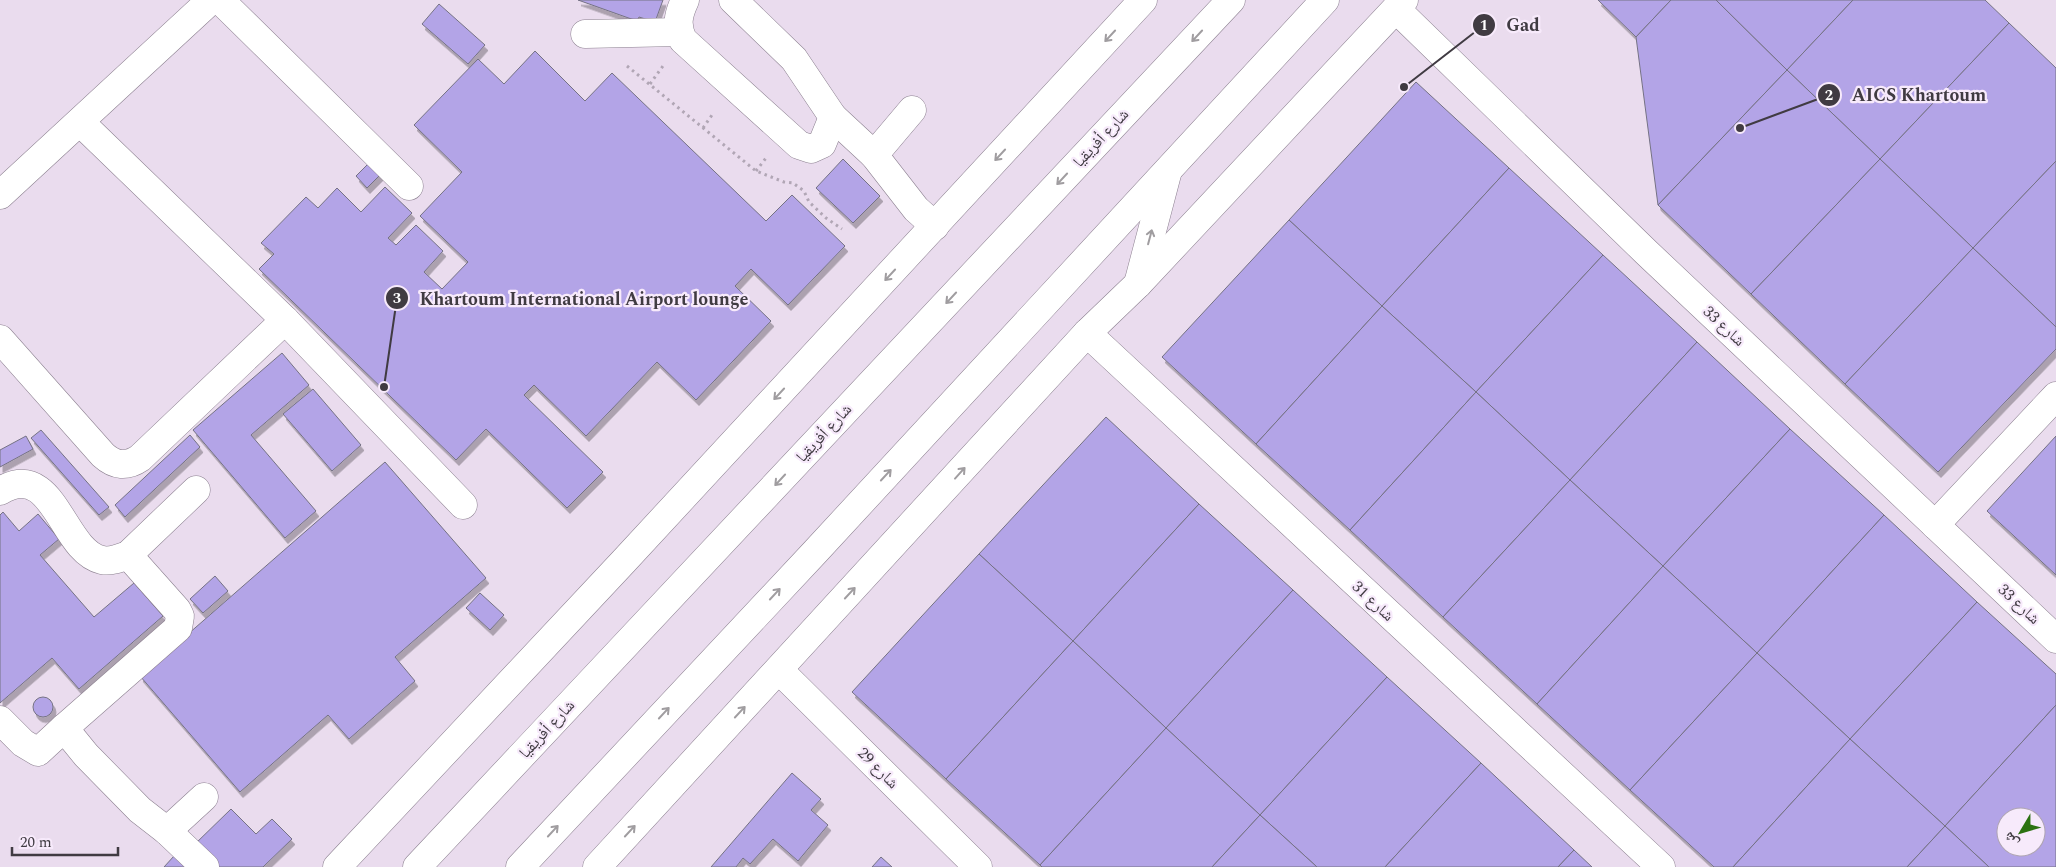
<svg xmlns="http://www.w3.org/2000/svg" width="2056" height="867" viewBox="0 0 2056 867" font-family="Spectral,'Noto Naskh Arabic',serif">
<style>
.building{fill:#b3a4e7;stroke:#757284;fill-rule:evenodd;filter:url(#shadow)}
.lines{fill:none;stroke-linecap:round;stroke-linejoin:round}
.minor-casing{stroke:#8c8090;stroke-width:29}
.highway-casing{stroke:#8c8090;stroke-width:29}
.path{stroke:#b1a6b5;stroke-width:3;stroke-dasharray:2.5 4;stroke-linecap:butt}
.minor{stroke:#fff;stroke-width:28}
.highway{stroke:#fff;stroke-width:28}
.oneway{stroke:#a09da0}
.labels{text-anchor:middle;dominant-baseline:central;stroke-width:4.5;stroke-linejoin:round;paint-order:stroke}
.street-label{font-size:16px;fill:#403b42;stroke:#f7eafb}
.leader{fill:none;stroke:#403b42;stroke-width:2}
.callout-dot{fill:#403b42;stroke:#f7eafb;stroke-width:2}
.mark-label{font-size:15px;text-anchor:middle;font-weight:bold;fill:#fff}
.callout-label{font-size:18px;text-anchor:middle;font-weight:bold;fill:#403b42;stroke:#f7eafb;stroke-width:4.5;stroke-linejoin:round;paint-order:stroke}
</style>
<defs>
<filter id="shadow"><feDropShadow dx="3" dy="5.5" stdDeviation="0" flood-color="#0004"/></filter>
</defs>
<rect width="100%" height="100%" fill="#eadcee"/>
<g class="building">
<polygon points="578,0 663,0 655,22 639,17 637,21"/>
<polygon points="1598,0 1671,0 1636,37"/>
<polygon points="1671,0 1716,0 1787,70 1658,205 1636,37"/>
<polygon points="1716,0 1853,0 1787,70"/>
<polygon points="1853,0 1985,0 2009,23 1880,159 1787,70"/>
<polygon points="439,4 485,45 468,64 422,24"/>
<polygon points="2009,23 2056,68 2056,161 1973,248 1880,159"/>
<polygon points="535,51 585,101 612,73 766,221 792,195 845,246 788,305 751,269 735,286 771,321 696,400 657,362 586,436 534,385 524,395 603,472 567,508 486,429 456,460 259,269 274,254 261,243 306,197 318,208 337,188 361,212 385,187 412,213 388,238 396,245 416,225 443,251 424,272 442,289 468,262 420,216 462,172 414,125 478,59 504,84"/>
<polygon points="1787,70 1880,159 1751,294 1658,205"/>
<polygon points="1416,82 1509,168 1382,306 1289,220"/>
<polygon points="843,159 880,196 853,223 816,188"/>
<polygon points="1880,159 1973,248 1845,384 1751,294"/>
<polygon points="2056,161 2056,327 1973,248"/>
<polygon points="369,163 380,175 367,188 356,176"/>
<polygon points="1509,168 1603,255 1476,392 1382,306"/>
<polygon points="1289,220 1382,306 1256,444 1162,357"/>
<polygon points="1973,248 2056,327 2056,349 1938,472 1845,384"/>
<polygon points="1603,255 1697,342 1570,480 1476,392"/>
<polygon points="1382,306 1476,392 1350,530 1256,444"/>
<polygon points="1697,342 1790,429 1663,566 1570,480"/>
<polygon points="282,353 309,385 251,435 316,511 285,538 193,430"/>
<polygon points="313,389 361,445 332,471 283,414"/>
<polygon points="1476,392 1570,480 1443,617 1350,530"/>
<polygon points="1106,417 1199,504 1073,641 979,554"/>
<polygon points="1790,429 1884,515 1757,653 1663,566"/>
<polygon points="41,430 109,507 99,515 31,438"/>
<polygon points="190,435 200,447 125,517 115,505"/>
<polygon points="26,436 33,449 0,467 0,450"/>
<polygon points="2056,436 2056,575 1987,511"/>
<polygon points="385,462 486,578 395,657 415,681 349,739 328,715 240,792 140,676"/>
<polygon points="1570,480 1663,566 1537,704 1443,617"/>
<polygon points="1199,504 1293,590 1166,728 1073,641"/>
<polygon points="3,512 19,531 38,514 59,539 40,555 94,617 134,583 163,616 79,689 52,658 0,703 0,515"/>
<polygon points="1884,515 1977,602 1850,739 1757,653"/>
<polygon points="979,554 1073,641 946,779 852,692"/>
<polygon points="1663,566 1757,653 1630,790 1537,704"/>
<polygon points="215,576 228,591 203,613 190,599"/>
<polygon points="1293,590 1387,677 1260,815 1166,728"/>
<polygon points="480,593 504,615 490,630 466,608"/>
<polygon points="1977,602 2056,674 2056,705 1945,826 1850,739"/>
<polygon points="1073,641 1166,728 1040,865 946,779"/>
<polygon points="1757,653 1850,739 1733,867 1714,867 1630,790"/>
<polygon points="1387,677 1481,763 1385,867 1317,867 1260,815"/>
<circle cx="43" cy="707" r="10"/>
<path d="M2056,705V867H1989L1945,826ZM2006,817H2036V847H2006Z"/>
<polygon points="1166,728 1260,815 1212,867 1042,867 1040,865"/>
<polygon points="1850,739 1945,826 1907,867 1733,867"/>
<polygon points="1481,763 1574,850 1558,867 1385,867"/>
<polygon points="792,773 821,799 811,810 828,825 798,861 773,839 750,864 743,858 736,867 711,867"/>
<polygon points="231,809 256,834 272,819 292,839 263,867 215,867 194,845"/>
<polygon points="1260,815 1317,867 1212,867"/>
<polygon points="1945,826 1989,867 1907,867"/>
<polygon points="1574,850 1592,867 1558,867"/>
<polygon points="174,856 186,867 164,867"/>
<polygon points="881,857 892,867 872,867"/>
</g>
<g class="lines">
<defs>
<g id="minor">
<polyline points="220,0 409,186"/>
<path d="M685,0C678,15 676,25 683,40L799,145L811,149L822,144L833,117"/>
<polyline points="733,0 794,59 833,117 874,155 916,209 935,226"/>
<polyline points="1396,9 1646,252 2056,639"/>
<polyline points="585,34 679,32"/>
<polyline points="80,122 285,320 463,505"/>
<polyline points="874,155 912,110"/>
<polyline points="0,195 211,0"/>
<polyline points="1087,333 1661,867"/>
<path d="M0,339L103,455C115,466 127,467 140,458L285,320"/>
<path d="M0,491C55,458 61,551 102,560C111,562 120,558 128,555L196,490"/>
<polyline points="1935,525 2056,396"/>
<polyline points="779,670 978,867"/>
<polyline points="0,720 23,743 38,752 64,728 86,755 140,810 167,831 205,867"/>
<polyline points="64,728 178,628 180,616 177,610 128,555"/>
<polyline points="167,831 204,797"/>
<polyline points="337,867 624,561 1143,0"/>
<polyline points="597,867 1087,333 1138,284 1404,0"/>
</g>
<g id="highway">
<polyline points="1138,284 1167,174"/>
<polyline points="417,867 1231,0"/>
<polyline points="520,867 816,551 1325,0"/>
</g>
</defs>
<use href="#minor" class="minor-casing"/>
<use href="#highway" class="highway-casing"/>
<g class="path">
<polyline points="627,66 756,171 784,182 793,183 804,191 809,202 826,218 842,229"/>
<polyline points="650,84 663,66"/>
<polyline points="703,128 714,112"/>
<polyline points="756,171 766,158"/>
</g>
<use href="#minor" class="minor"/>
<use href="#highway" class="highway"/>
</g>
<defs><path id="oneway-shaft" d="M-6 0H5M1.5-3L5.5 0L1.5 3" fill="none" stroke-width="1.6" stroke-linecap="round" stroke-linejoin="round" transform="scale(1.25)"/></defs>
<g class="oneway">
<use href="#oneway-shaft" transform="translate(1110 36) rotate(133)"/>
<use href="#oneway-shaft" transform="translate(1197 36) rotate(133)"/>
<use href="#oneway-shaft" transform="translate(1000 155) rotate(133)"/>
<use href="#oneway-shaft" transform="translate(1062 179) rotate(133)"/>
<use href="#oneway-shaft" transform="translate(1150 237) rotate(-75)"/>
<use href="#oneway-shaft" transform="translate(890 275) rotate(133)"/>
<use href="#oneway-shaft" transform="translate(951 298) rotate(133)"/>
<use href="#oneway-shaft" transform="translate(779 394) rotate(133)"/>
<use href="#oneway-shaft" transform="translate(960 473) rotate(-48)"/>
<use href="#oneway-shaft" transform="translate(886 475) rotate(-47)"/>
<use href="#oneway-shaft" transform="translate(780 480) rotate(133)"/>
<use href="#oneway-shaft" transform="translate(850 593) rotate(-47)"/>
<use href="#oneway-shaft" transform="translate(775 594) rotate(-47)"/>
<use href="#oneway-shaft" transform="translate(740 712) rotate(-47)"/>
<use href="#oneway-shaft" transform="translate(664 713) rotate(-47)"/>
<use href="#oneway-shaft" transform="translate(553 831) rotate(-47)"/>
<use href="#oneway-shaft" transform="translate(630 831) rotate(-47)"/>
</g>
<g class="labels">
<g class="street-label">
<text transform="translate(1101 138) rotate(-47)">شارع أفريقيا</text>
<text transform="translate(1724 326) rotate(43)">شارع 33</text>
<text transform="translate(824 433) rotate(-47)">شارع أفريقيا</text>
<text transform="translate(1373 601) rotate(43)">شارع 31</text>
<text transform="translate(2019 604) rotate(43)">شارع 33</text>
<text transform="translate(547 729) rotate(-47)">شارع أفريقيا</text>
<text transform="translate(878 768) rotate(45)">شارع 29</text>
</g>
</g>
<path class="leader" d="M1404 87L1484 25M1740 128L1829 95M384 387L397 298"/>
<g class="callout-dot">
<circle cx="1404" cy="87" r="5"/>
<circle cx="1740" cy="128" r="5"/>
<circle cx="384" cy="387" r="5"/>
<circle cx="1484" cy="25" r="12"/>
<circle cx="1829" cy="95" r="12"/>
<circle cx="397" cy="298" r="12"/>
</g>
<g class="mark-label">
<text x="1484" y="30">1</text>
<text x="1829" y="100">2</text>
<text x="397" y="303">3</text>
</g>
<g class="callout-label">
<text x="1523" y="31">Gad</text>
<text x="1919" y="101">AICS Khartoum</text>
<text x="584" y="305">Khartoum International Airport lounge</text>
</g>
<g transform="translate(2021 832) rotate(232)"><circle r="24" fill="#f7eafb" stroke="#aea4b1"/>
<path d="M0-4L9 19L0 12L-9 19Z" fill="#2c7211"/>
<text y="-8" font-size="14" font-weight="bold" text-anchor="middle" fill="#403b42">ش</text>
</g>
<path d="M12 847v8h106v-8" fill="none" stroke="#403b42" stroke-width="2.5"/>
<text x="20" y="847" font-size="15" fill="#403b42" stroke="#f7eafb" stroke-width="4" paint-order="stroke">20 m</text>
</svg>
